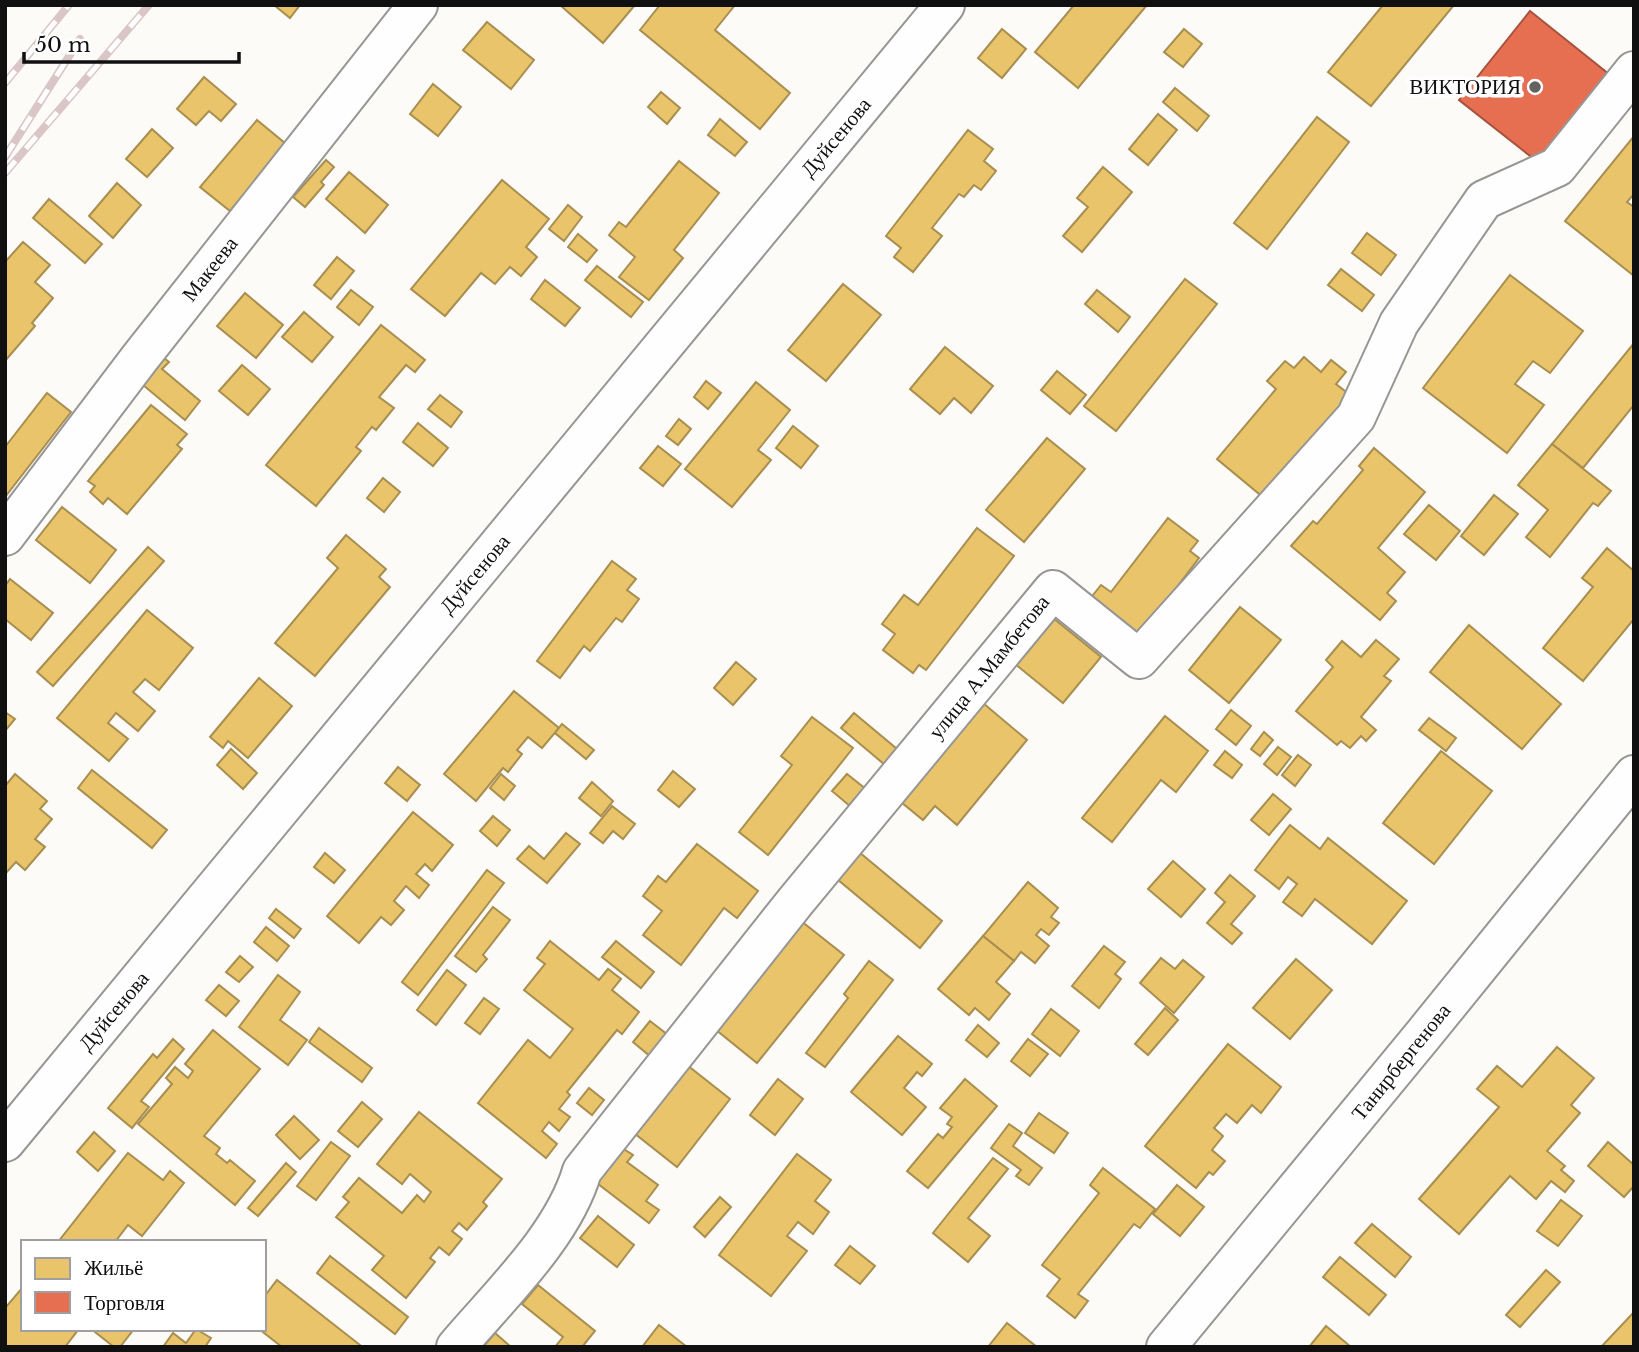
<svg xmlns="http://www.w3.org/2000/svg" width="1639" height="1352" viewBox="0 0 1639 1352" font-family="'Libre Baskerville',serif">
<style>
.homes{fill:#e9c46a;stroke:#a88e4f;stroke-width:2}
.shops{fill:#e76f51;stroke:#a6523e;stroke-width:2}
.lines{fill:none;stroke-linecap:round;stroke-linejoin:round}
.minor-casing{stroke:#969694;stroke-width:42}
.minor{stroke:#fffefe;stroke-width:38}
.rail-casing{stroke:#dac5c7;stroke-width:8}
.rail{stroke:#fff;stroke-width:5;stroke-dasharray:16;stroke-linecap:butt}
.poi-dot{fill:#636261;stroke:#fff;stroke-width:2.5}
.labels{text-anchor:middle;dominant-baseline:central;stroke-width:7;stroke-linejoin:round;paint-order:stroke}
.poi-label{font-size:21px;fill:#101010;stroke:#fff;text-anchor:end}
.street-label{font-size:21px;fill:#101010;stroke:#fff}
</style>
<rect width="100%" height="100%" fill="#fcfbf7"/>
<g class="homes">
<polygon points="274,5 300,5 290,18"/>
<polygon points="560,5 635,5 603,43"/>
<polygon points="660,5 735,5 715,30 790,93 760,129 640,30"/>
<polygon points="1074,5 1147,5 1078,88 1035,52"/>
<polygon points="1383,5 1454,5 1371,106 1328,72"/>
<polygon points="487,22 534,60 511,89 463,50"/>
<polygon points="1002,29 1026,49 1002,78 978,58"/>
<polygon points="1184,29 1202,44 1183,67 1164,52"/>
<polygon points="204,77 236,104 221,121 209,111 196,125 177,109"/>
<polygon points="433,84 461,107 438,136 410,114"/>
<polygon points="1175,88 1209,116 1197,131 1163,102"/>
<polygon points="661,92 680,108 667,124 648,107"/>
<polygon points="1158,114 1177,130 1148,165 1129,149"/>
<polygon points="1317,117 1349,142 1267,249 1234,223"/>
<polygon points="720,119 747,142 735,156 708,135"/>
<polygon points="257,120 286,144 230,211 200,187"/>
<polygon points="152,129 173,148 147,177 126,159"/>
<polygon points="968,130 993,149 984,161 996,171 981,190 974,185 964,197 959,194 932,228 942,236 913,272 894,257 901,248 886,236"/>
<polygon points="1634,136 1634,194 1627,202 1634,207 1634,276 1565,221"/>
<polygon points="326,160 334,167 321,182 324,185 305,207 293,197"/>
<polygon points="679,161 719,193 674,250 683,258 649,300 619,277 635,257 609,235 619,222 626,227"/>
<polygon points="1103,167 1132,192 1082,252 1063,236 1088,207 1077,198"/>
<polygon points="349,172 388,205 365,233 326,199"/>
<polygon points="502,180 549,219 526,247 537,257 521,276 510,267 495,284 481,273 445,316 411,289"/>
<polygon points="117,183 141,205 113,238 89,216"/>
<polygon points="49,199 102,244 85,263 33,218"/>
<polygon points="568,205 582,217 564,241 549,229"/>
<polygon points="1367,233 1396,255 1381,275 1352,253"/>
<polygon points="578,234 597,250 587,262 568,247"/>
<polygon points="23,242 50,265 35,282 53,298 32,323 35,326 5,361 5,262"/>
<polygon points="337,257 354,271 331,299 314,285"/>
<polygon points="597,266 643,302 631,317 585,280"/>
<polygon points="1341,269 1374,295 1362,311 1328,285"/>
<polygon points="1510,275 1583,331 1550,373 1533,361 1515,384 1544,405 1507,453 1423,388"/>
<polygon points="1185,279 1217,304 1116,431 1084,406"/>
<polygon points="545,280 580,308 565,326 531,299"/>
<polygon points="843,284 881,315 826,381 788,350"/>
<polygon points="351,290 373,307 359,325 337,307"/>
<polygon points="1097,290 1130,317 1118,332 1085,304"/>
<polygon points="245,293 283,325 256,358 217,326"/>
<polygon points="304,312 333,337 312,362 282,337"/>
<polygon points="381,325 425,360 415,372 406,365 379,397 394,408 376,430 372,427 356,447 361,451 316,506 266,465"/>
<polygon points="1634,343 1634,405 1583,468 1552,444"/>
<polygon points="945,347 993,386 971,413 954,398 940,414 910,389"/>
<polygon points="159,354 169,362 162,369 200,401 185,420 137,380"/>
<polygon points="1304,357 1321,372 1331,360 1346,372 1336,384 1350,395 1264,498 1217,459 1276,389 1267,381 1285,361 1294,368"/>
<polygon points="242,365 270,389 248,415 219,391"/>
<polygon points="1057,371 1086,395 1070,414 1041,390"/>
<polygon points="706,381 721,393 708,409 694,397"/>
<polygon points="756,382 790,410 758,450 771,460 732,507 685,469"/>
<polygon points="47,393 71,412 5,497 5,447"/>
<polygon points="440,395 462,412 451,427 428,409"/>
<polygon points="151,405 187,434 177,445 182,449 127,514 108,498 103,504 90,492 95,486 88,481"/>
<polygon points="679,419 691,429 678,445 666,436"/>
<polygon points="418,423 448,448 433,466 403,442"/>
<polygon points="793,426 818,446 801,468 776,448"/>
<polygon points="1047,438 1085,469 1024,542 986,510"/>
<polygon points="1552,444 1611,491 1598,506 1593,503 1550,557 1526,537 1548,510 1518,485"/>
<polygon points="658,446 681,464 663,486 640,468"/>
<polygon points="1374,448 1425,492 1378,548 1405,572 1387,593 1396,601 1380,620 1291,546 1313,521 1317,524 1363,470 1359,466"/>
<polygon points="383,478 400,492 384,512 367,498"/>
<polygon points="1494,495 1518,514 1484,555 1461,536"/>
<polygon points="1429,505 1460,531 1436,560 1404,534"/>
<polygon points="62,507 116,550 90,583 36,540"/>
<polygon points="1168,518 1198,541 1190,551 1199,558 1135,642 1085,605 1101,585 1111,592"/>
<polygon points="977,528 1014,556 926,670 919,665 913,673 883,650 895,634 882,624 904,595 918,605"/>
<polygon points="346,535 386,569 379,577 390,587 315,676 275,643 338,568 327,558"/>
<polygon points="148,547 164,561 53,686 37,672"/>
<polygon points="1607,548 1634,571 1634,619 1583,681 1543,648 1593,587 1582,578"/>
<polygon points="612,561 636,579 627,590 639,599 622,622 616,618 590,651 584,646 560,678 537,661"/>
<polygon points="10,579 53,613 31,640 5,619 5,586"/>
<polygon points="1240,607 1281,640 1229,703 1189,670"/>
<polygon points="147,610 193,648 159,690 145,679 133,692 155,711 138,731 116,713 108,723 128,739 109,761 57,718"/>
<polygon points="1053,618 1101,657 1063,703 1015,664"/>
<polygon points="1469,625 1561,704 1522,749 1430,672"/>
<polygon points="1376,640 1399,659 1384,676 1391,681 1361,717 1376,730 1366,741 1361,736 1350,748 1341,741 1337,745 1296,711 1333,667 1326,660 1342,641 1361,657"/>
<polygon points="736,662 756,679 733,705 714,688"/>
<polygon points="259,678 292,706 248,758 228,741 223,748 210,737"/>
<polygon points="514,691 559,728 542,748 528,737 517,750 522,754 508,772 503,768 476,801 444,774"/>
<polygon points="983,703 1027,740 957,825 935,806 923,820 901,802"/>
<polygon points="1231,710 1251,726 1236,745 1216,729"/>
<polygon points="5,712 15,719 5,731"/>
<polygon points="854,713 897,749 885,765 841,728"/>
<polygon points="1165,716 1208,751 1176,792 1161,780 1112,842 1082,818"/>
<polygon points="812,717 853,748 768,855 739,832 792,765 781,756"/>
<polygon points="1429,718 1456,738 1446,751 1419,730"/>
<polygon points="562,724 594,750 586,759 555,733"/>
<polygon points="1264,732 1273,740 1260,756 1251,749"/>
<polygon points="1278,747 1291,757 1277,775 1264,764"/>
<polygon points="231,749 257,773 243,789 217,765"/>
<polygon points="1225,751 1242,765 1232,778 1214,765"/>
<polygon points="1441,751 1492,791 1434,864 1383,823"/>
<polygon points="1298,755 1311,765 1295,786 1282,775"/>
<polygon points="398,767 420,785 407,801 385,783"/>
<polygon points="92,770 167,830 152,848 78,788"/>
<polygon points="673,771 695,789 679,807 658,790"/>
<polygon points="15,774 47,801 40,809 52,819 35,839 45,847 25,870 16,862 5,874 5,786"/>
<polygon points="501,774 515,786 504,800 490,788"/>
<polygon points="847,774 872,794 857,812 832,791"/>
<polygon points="592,782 613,801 601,816 579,798"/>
<polygon points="1273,794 1291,809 1269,835 1251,820"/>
<polygon points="612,806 635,824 623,839 613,831 603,843 590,833"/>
<polygon points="413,812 453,845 432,871 425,864 416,874 429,885 419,898 406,886 394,901 404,910 391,925 381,917 359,943 327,916"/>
<polygon points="493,816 510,830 497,846 480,831"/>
<polygon points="1290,825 1320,849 1328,838 1407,901 1372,944 1315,899 1302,916 1283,902 1297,884 1288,877 1279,889 1255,870"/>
<polygon points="566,833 580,844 547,883 517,859 529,846 544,859"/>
<polygon points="697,844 758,891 737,918 724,908 681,965 643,935 662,911 643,896 658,876 666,882"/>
<polygon points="859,852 942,921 920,948 837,879"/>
<polygon points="325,853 345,870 334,883 314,867"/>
<polygon points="1173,861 1205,889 1181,917 1148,889"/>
<polygon points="487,870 504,883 418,995 402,982"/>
<polygon points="1230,875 1255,896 1231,924 1242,933 1232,944 1207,923 1225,902 1215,893"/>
<polygon points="1028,882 1058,908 1051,917 1059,923 1049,935 1041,929 1036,935 1049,946 1035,963 1021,952 1014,961 983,936"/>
<polygon points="493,907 510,920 483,955 487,959 476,972 455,956"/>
<polygon points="276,909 301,929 294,938 269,918"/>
<polygon points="796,917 844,955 757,1063 710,1025"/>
<polygon points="266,927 289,946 277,961 254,942"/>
<polygon points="983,936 1014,961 996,982 1010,994 989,1020 975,1008 969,1015 938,989"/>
<polygon points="550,941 599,980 608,969 621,979 612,990 639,1012 622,1034 617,1030 567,1092 570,1095 559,1109 570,1117 559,1131 549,1122 542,1131 557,1144 546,1158 478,1103 528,1040 550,1058 573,1029 524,990 545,964 537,958"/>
<polygon points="616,941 654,972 641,988 602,957"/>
<polygon points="1104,946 1125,962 1115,974 1121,979 1099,1008 1072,986"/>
<polygon points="240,956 253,967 239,982 226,972"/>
<polygon points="1161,958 1175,969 1183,960 1204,977 1174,1013 1140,983"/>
<polygon points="1296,959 1332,990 1290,1039 1253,1008"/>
<polygon points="869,961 893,980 825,1067 806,1053 848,998 844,994"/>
<polygon points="447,970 466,985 436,1025 417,1010"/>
<polygon points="278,975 300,992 280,1020 307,1040 288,1065 239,1027"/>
<polygon points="219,985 239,1001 226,1016 206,1000"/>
<polygon points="484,998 499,1009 480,1034 465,1023"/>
<polygon points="1165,1008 1178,1020 1148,1055 1135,1044"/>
<polygon points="1051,1009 1079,1031 1060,1056 1032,1034"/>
<polygon points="650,1021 668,1035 651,1057 633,1042"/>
<polygon points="978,1025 999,1043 987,1057 966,1040"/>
<polygon points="319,1028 372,1068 362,1082 309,1042"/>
<polygon points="213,1030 260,1069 204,1136 220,1148 216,1154 227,1163 230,1160 255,1181 235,1205 138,1124 172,1084 166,1078 175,1067 188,1078 193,1071 185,1064"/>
<polygon points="898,1036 932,1064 922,1076 917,1072 904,1088 926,1107 902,1135 851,1092"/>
<polygon points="173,1039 184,1049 141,1101 149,1107 132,1128 108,1108 153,1054 157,1058"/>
<polygon points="1028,1039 1048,1054 1030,1076 1011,1061"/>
<polygon points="1228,1044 1281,1087 1261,1113 1252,1105 1237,1123 1226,1114 1214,1128 1223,1136 1212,1150 1225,1161 1213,1175 1209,1172 1196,1188 1145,1146"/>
<polygon points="1557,1047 1594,1078 1571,1105 1580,1113 1547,1151 1565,1166 1561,1170 1574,1181 1565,1192 1551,1181 1536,1199 1510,1176 1459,1234 1419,1199 1499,1107 1477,1089 1497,1066 1522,1087"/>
<polygon points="687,1065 730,1099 677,1167 634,1133"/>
<polygon points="778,1079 803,1099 775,1135 750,1115"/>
<polygon points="965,1079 997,1106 928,1188 907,1171 938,1134 943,1138 952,1127 947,1124 952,1117 940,1108"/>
<polygon points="589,1088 604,1100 592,1115 577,1103"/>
<polygon points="362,1102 382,1119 358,1147 338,1131"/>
<polygon points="419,1112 502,1179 483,1202 487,1206 467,1230 459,1223 452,1231 462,1239 449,1255 439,1247 430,1258 435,1262 406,1298 372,1270 384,1256 336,1217 349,1202 343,1197 359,1178 402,1213 417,1195 424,1202 431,1192 410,1174 402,1184 377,1164"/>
<polygon points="1039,1113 1068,1133 1054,1153 1025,1133"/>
<polygon points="294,1116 319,1140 300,1159 276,1135"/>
<polygon points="1009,1124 1022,1133 1013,1146 1042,1168 1029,1185 1016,1176 1021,1170 991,1148"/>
<polygon points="94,1132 115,1151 98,1171 77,1152"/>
<polygon points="331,1142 350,1156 316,1200 297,1186"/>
<polygon points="1608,1142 1634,1165 1634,1186 1624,1197 1588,1166"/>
<polygon points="619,1146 633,1155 627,1162 658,1185 646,1201 659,1210 649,1223 593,1180"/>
<polygon points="128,1153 163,1180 170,1171 184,1183 142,1236 128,1225 115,1242 58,1242"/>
<polygon points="797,1154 831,1180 815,1201 829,1212 813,1234 798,1222 787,1236 807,1251 771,1296 719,1255"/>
<polygon points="993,1158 1008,1169 968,1218 990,1236 968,1262 933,1233"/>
<polygon points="286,1163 296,1172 258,1216 248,1208"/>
<polygon points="1103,1168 1155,1209 1140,1228 1134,1224 1078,1294 1088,1301 1075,1318 1047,1296 1060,1279 1042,1265 1099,1193 1090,1185"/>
<polygon points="1177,1185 1204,1207 1180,1236 1153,1214"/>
<polygon points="720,1197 731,1207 705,1237 694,1227"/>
<polygon points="1561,1200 1582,1216 1558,1246 1537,1231"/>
<polygon points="598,1216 634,1245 617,1267 580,1238"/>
<polygon points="1372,1224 1411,1257 1395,1277 1355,1243"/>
<polygon points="850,1246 875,1266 860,1284 835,1265"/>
<polygon points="330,1256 408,1317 395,1334 317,1273"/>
<polygon points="1340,1257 1386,1295 1369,1315 1323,1277"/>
<polygon points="1546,1270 1560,1282 1520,1327 1506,1315"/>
<polygon points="277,1280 360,1345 358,1347 282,1347 259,1329 264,1329 264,1297"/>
<polygon points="538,1285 595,1331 582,1347 555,1347 563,1337 522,1304"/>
<polygon points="23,1287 23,1329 76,1329 78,1330 65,1347 5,1347 5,1308"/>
<polygon points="1634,1312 1634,1347 1601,1347"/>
<polygon points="1007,1323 1037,1347 988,1347"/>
<polygon points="659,1325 687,1347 642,1347"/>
<polygon points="1326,1326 1351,1347 1309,1347"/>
<polygon points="97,1329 134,1329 120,1347 114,1347 95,1332"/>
<polygon points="196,1329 211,1338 205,1347 163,1347 173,1333 186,1343"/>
<polygon points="495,1333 511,1347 483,1347"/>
</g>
<polygon class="shops" points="1530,11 1610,75 1539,163 1459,100"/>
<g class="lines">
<defs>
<g id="minor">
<polyline points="5,536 139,359 418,5"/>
<polyline points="5,1142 945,5"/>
<path d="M456,1347C500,1295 563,1236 582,1171L795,902L1053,590L1139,659L1356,417L1399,323L1484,200L1557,167L1634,71"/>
<polyline points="1166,1347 1424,1034 1634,775"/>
</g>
</defs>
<use href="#minor" class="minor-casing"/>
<use href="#minor" class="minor"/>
<defs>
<g id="rail">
<polyline points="5,83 69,5"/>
<polyline points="5,157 80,39"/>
<polyline points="5,173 149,5"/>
</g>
</defs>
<use href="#rail" class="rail-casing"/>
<use href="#rail" class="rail"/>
</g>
<circle class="poi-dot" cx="1535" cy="87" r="7"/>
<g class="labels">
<g class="poi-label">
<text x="1521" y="87">ВИКТОРИЯ</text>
</g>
<g class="street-label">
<text transform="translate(836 137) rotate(-50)">Дуйсенова</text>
<text transform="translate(210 269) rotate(-52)">Макеева</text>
<text transform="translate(475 574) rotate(-50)">Дуйсенова</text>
<text transform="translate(989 667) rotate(-51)">улица А.Мамбетова</text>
<text transform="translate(114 1011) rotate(-50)">Дуйсенова</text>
<text transform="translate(1401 1062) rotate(-51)">Танирбергенова</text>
</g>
</g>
<rect width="1639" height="1352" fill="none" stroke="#101010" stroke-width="14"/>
<rect x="21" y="1240" width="245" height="91" fill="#ffffff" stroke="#9f9f9f" stroke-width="2"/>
<rect x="35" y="1258" width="35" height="21" fill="#e9c46a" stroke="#9f9f9f" stroke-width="2"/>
<text x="84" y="1275" font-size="21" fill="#101010">Жильё</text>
<rect x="35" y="1292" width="35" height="21" fill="#e76f51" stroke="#9f9f9f" stroke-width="2"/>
<text x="84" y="1310" font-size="21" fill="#101010">Торговля</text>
<path d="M24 52v10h215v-10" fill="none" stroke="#101010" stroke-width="3.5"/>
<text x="35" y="52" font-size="21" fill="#101010" stroke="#ffffff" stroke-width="5" paint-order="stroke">50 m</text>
</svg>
